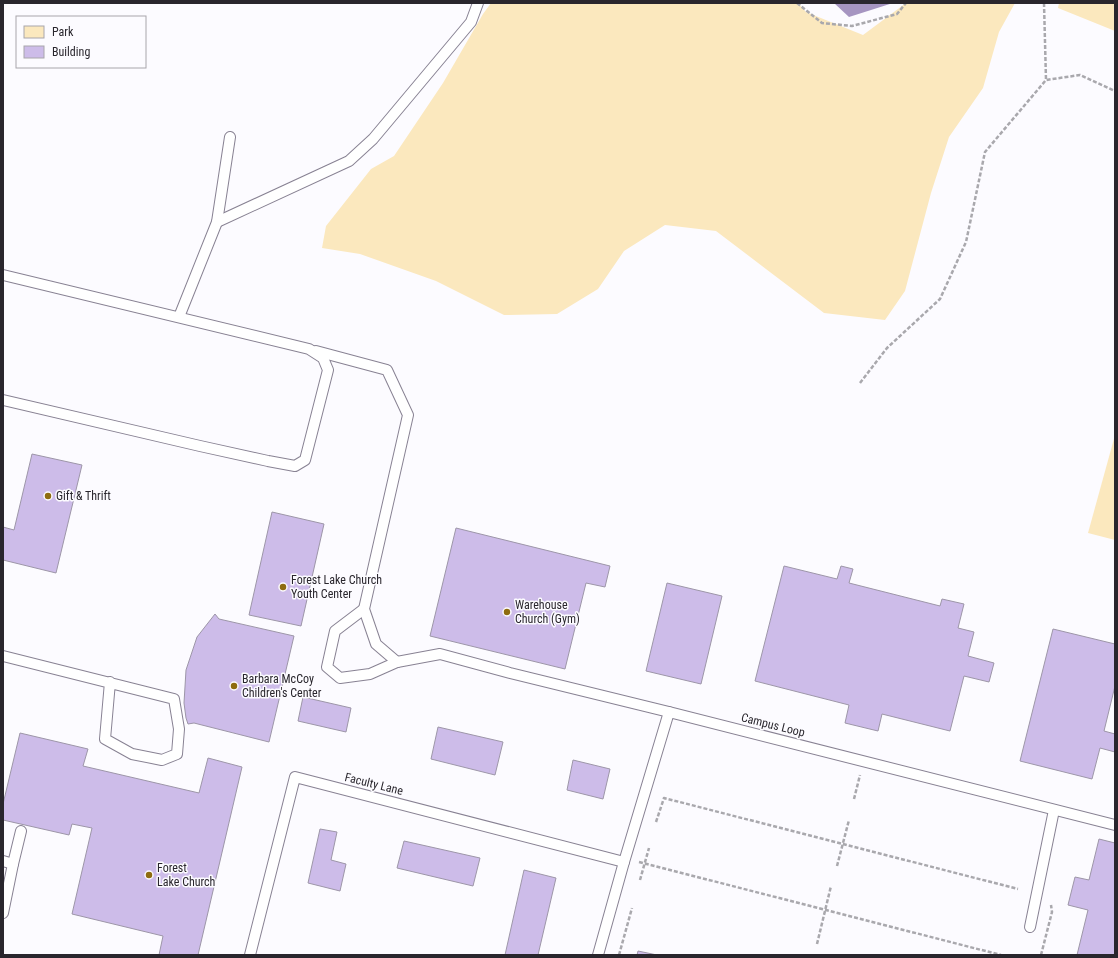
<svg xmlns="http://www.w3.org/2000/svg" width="1118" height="958" viewBox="0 0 1118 958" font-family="'Roboto Condensed',sans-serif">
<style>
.green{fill:#fbe8be}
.water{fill:#a695c1}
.building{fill:#cdbce9;stroke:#9d96a8}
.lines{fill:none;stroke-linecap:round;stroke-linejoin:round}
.service-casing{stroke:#888293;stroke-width:12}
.path{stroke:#a9a8ad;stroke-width:2.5;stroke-dasharray:4 2;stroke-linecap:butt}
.service{stroke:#fff;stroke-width:10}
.poi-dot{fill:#8e6c0f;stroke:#fcfbff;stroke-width:1.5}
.labels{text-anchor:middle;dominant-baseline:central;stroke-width:3;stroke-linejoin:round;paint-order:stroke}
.poi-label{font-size:12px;fill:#29262d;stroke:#fcfbff;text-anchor:start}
.street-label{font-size:12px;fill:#29262d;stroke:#fcfbff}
</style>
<rect width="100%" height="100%" fill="#fcfbff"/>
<g class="green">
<polygon points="491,3 798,3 806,12 863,35 906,3 1015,3 999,32 983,88 949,137 931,193 905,291 885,320 824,313 716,231 665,225 624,251 598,289 557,314 504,315 436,281 360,254 322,248 326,226 371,169 394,156 443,83 483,14"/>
<polygon points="1059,3 1115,3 1115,31 1058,8"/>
<polygon points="1115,435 1115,540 1088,533"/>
</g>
<polygon class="water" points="834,3 893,3 849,17"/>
<g class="building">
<polygon points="32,454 82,465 56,573 3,560 3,527 14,530"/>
<polygon points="272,512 324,524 301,626 249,615"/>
<polygon points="456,528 610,566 605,587 586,583 565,669 430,636"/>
<polygon points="784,566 837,579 841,566 853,569 849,583 940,606 942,599 964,604 958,628 974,632 968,656 994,663 989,682 964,676 950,731 882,714 878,731 845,723 849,705 755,681"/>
<polygon points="667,583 722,596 701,684 646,671"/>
<polygon points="215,614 219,619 294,636 269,742 194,723 188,724 186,718 184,703 186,670 197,637"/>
<polygon points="1053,629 1115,644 1115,686 1104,731 1115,734 1115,752 1100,748 1092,779 1020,761"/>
<polygon points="303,697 351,708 346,732 298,721"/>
<polygon points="438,727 503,742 495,775 431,759"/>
<polygon points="20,733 88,749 83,766 199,793 208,758 242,767 198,955 159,955 163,936 72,914 92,828 72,824 69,835 3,820 3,804"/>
<polygon points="573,760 610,769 603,799 567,790"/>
<polygon points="320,829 337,832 331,860 346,864 340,891 308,883"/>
<polygon points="1099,839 1115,843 1115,955 1077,955 1088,910 1068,905 1075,877 1089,880"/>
<polygon points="404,841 480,858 473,886 397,868"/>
<polygon points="524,870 556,878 538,955 505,955"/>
<polygon points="638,951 657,955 637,955"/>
</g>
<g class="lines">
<defs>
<g id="service">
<polyline points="217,222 349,161 373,139 471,22 478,3"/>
<polyline points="3,275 309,349 323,358 328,370 305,460 295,466 268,461 200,446 3,400"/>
<polyline points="179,317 217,222 230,137"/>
<polyline points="316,351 387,370 408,415 364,609 376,644 397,662"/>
<polyline points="364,609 335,631 327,667 340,678 370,674 397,662 440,654 510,673 669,712"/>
<polyline points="3,656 174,699 179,729 177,754 162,760 132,754 105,739 110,682"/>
<polyline points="3,861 13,864 21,831"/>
<polyline points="3,913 13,864"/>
<polyline points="1030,927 1054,810"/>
<polyline points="250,955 295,777 624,862"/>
<polyline points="598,955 624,862 669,712 1115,825"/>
</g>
</defs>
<use href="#service" class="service-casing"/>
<g class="path">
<polyline points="797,3 822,23 852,26 897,14 906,3"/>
<polyline points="1044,3 1046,80"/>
<polyline points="860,383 887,348 940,299 966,242 985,152 1046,80 1080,75 1115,91"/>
<polyline points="854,799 860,775"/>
<polyline points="656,822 664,798 1018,889"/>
<polyline points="639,862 1001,955"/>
<polyline points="837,866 849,820"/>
<polyline points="640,880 649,848"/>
<polyline points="817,944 831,886"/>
<polyline points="619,955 632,908"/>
<polyline points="1041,955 1052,912 1051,905"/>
</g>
<use href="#service" class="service"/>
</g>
<g class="poi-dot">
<circle cx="48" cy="496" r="4"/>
<circle cx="283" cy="587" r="4"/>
<circle cx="507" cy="612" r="4"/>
<circle cx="234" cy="686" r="4"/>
<circle cx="149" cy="875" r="4"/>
</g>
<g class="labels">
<g class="poi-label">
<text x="56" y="496">Gift &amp; Thrift</text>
<text x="291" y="580">Forest Lake Church<tspan x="291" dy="14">Youth Center</tspan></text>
<text x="515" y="605">Warehouse<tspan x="515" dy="14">Church (Gym)</tspan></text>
<text x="242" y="679">Barbara McCoy<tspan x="242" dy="14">Children's Center</tspan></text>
<text x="157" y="868">Forest<tspan x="157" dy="14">Lake Church</tspan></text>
</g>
<g class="street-label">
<text transform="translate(773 725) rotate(14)">Campus Loop</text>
<text transform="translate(374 784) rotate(14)">Faculty Lane</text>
</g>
</g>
<rect width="1118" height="958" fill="none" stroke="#29262d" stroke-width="8"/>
<rect x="16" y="16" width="130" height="52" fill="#fcfbff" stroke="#a8a6ab"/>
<rect x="24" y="26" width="20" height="12" fill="#fbe8be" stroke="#a8a6ab"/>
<text x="52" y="36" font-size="12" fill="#29262d">Park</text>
<rect x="24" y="46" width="20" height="12" fill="#cdbce9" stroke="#a8a6ab"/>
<text x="52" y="56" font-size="12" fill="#29262d">Building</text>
</svg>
